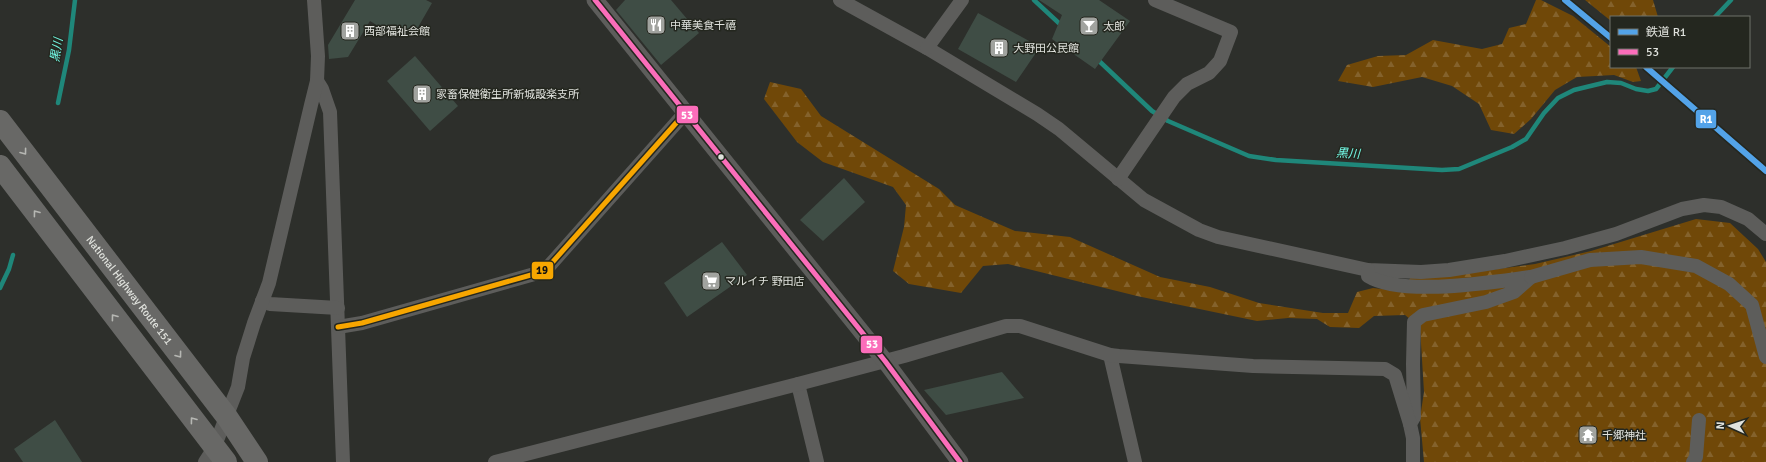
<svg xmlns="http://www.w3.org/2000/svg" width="1766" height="462" viewBox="0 0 1766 462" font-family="Signika,'Noto Sans JP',sans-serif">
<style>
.forest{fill:url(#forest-firs)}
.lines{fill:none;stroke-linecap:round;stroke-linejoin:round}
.stream{stroke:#1f877a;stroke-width:4.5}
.building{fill:#3f4d45}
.minor{stroke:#5d5d5b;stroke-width:14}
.tertiary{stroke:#5d5d5b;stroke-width:17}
.trunk{stroke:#686866;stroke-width:22}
.bus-1-casing{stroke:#24271f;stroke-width:8}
.bus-2-casing{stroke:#24271f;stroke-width:8}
.bus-1{stroke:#fb6dba;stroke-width:5}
.bus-2{stroke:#f7a600;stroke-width:5}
.rail-1-casing{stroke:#24271f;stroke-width:9}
.rail-1{stroke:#53a3e8;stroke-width:6}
.oneway{stroke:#b6b7b3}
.bus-dot{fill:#e0e2dd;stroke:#24271f;stroke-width:1.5}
.labels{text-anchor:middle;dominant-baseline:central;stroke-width:3;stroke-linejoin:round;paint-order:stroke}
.poi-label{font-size:11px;fill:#e0e2dd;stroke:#24271f;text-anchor:start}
.street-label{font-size:11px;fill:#e0e2dd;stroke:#24271f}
.water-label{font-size:12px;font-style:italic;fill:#73fae6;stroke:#24271f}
.line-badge{stroke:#24271f;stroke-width:1.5}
.badge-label{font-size:11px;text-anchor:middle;font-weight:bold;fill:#fff}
.pale-badge-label{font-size:11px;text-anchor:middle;font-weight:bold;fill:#111}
</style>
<defs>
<pattern id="forest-firs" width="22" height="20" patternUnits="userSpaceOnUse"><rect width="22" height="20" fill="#704808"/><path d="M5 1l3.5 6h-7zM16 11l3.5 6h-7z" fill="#84622c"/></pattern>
</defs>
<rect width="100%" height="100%" fill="#2d2f2b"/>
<g class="forest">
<polygon points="1536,0 1541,0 1573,16 1611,47 1611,67 1636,67 1641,81 1633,82 1614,75 1577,77 1555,90 1531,119 1514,134 1491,130 1479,104 1452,86 1422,77 1373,87 1338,81 1347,65 1378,56 1406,55 1433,40 1482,49 1502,44 1509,28 1526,24"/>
<polygon points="1585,0 1653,0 1658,17 1611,17 1611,21"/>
<polygon points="770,82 801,89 821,116 939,189 955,205 1015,231 1070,237 1160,277 1210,287 1259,303 1323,313 1348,313 1357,292 1373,288 1401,291 1411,277 1436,277 1535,264 1591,251 1696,219 1730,223 1758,249 1766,262 1766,462 1424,462 1420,418 1424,392 1420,327 1405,315 1374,316 1359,328 1330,327 1317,319 1288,318 1257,321 1137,296 1008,264 983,266 961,293 909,284 893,271 904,227 906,205 893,187 823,162 797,142 764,99"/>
</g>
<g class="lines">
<g class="stream">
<polyline points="1034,0 1062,26"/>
<polyline points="1715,17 1731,0"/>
<polyline points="1097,59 1152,111 1168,121 1249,156 1276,160 1442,170 1459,169 1512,147 1526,139 1544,113 1558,98 1574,90 1607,82 1621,83 1636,89 1648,91 1656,89 1673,67"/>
<polyline points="58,103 69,50 75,0"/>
<polyline points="0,288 9,269 13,255"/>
</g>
</g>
<g class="building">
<polygon points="355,0 426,0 432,3 417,29 411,25 407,33 401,29 396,37 370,21 348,57 329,59 328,45"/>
<polygon points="625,0 671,0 699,33 661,65 616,10"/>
<polygon points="1039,0 1099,0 1130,21 1095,69 1052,39 1062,15"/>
<polygon points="978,13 1040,47 1016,82 958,49"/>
<polygon points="415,56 458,106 430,131 387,81"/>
<polygon points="844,178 865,202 823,241 800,220"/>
<polygon points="722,242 747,275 687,317 664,283"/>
<polygon points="1002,372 1024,398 946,415 924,390"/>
<polygon points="55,420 82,462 23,462 14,449"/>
</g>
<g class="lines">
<g class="minor">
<polyline points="840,0 927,48 1037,114 1059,129 1144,200 1199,230 1218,237 1368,270 1421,272 1449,270 1505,261 1565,248 1616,234 1682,209 1704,205 1721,207 1748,219 1766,234"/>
<polyline points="927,48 962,0"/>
<polyline points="317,81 322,89 330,112 343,462"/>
<polyline points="1118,179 1174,97 1187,84 1209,73 1220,61 1231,32 1155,0"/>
<path d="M1368,270V276C1402,297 1492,282 1531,277L1514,292L1486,302L1423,315L1414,322L1413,364L1414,417L1410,424L1413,438V462"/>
<polyline points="1531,277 1590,260 1641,257 1696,266 1729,284 1752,305 1766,357"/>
<polyline points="262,301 270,304 338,308"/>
<polyline points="338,327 362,323 538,273 550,265 685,113"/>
<polyline points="1110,355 1135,462"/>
<polyline points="798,384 817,462"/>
<polyline points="205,462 214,448 238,387 243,358 254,323 269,283 311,105 317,81 318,56 314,0"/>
<polyline points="495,462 798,384 904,356 1006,326 1020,326 1110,355 1119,356 1253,366 1385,369 1395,375 1410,424"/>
<polyline points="1693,462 1696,457 1699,420"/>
</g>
<polyline class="tertiary" points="595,0 885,361 960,462"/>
<g class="trunk">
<path id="s1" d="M0,121L227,417L257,462"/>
<polyline points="0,166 226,462"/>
</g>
<defs>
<polyline id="bus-1" points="595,0 885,361 960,462"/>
<polyline id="bus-2" points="338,327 362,323 538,273 550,265 685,113"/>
</defs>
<use href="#bus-1" class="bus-1-casing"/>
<use href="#bus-2" class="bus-2-casing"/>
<use href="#bus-1" class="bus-1"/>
<use href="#bus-2" class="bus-2"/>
<defs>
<g id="rail-1">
<polyline points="1565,0 1611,38"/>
<polyline points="1646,67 1766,171"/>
</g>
</defs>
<use href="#rail-1" class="rail-1-casing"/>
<use href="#rail-1" class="rail-1"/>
</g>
<defs><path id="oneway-chevron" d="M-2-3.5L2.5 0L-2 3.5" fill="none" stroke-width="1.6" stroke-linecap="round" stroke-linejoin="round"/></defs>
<g class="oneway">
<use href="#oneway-chevron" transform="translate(24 152) rotate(53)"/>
<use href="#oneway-chevron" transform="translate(36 213) rotate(-127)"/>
<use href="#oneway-chevron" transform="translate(114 317) rotate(-127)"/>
<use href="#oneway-chevron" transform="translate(179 355) rotate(53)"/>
<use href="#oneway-chevron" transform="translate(193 420) rotate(-127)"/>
</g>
<defs>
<symbol id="restaurant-square" viewBox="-11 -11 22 22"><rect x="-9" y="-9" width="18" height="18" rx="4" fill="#a1a39f" stroke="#24271f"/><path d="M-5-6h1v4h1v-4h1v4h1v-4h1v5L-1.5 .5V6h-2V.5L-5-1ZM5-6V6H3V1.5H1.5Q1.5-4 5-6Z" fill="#fff"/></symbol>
<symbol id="bar-square" viewBox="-11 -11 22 22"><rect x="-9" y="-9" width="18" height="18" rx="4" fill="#a1a39f" stroke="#24271f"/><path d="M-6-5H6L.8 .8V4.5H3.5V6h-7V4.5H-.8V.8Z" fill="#fff"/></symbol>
<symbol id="building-square" viewBox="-11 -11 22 22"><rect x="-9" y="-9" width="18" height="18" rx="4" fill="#a1a39f" stroke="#24271f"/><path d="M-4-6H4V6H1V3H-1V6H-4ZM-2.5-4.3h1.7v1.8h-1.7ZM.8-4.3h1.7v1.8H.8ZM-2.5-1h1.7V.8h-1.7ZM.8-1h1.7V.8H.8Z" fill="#fff"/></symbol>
<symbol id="supermarket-square" viewBox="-11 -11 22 22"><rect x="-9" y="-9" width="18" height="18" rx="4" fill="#a1a39f" stroke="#24271f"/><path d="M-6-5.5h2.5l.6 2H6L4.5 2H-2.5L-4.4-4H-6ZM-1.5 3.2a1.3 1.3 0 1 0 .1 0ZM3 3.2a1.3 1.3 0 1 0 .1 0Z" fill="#fff"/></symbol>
<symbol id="temple-square" viewBox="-11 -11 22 22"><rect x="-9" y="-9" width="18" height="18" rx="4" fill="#a1a39f" stroke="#24271f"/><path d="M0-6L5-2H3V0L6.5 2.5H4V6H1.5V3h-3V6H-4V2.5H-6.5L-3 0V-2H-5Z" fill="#fff"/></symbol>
</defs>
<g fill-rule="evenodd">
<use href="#restaurant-square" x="645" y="14" width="22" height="22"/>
<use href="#bar-square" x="1078" y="15" width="22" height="22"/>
<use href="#building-square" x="339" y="20" width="22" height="22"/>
<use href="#building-square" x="988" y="37" width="22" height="22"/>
<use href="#building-square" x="411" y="83" width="22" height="22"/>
<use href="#supermarket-square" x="700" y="270" width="22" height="22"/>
<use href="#temple-square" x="1577" y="424" width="22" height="22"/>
</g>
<circle class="bus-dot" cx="721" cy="157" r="3.5"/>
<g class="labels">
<g class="poi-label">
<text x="670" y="25">中華美食千禧</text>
<text x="1103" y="26">太郎</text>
<text x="364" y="31">西部福祉会館</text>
<text x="1013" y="48">大野田公民館</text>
<text x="436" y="94">家畜保健衛生所新城設楽支所</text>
<text x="725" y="281">マルイチ 野田店</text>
<text x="1602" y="435">千郷神社</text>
</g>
<g class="street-label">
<text stroke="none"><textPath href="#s1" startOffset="213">National Highway Route 151</textPath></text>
</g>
<g class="water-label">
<text transform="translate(57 50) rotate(-81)">黒川</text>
<text transform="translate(1348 154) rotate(3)">黒川</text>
</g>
</g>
<g class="line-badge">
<rect x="676" y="105" width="23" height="19" rx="4" fill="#fb6dba"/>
<rect x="1695" y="109" width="22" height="20" rx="4" fill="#53a3e8"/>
<rect x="531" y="261" width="23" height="19" rx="4" fill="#f7a600"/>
<rect x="860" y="335" width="23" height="19" rx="4" fill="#fb6dba"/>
</g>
<g class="badge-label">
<text x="687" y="119">53</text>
<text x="1706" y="123">R1</text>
<text x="872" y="348">53</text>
</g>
<g class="pale-badge-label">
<text x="542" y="274">19</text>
</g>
<rect x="1610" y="16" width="140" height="52" fill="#24271f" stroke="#6f726b"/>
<rect x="1618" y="29" width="20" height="6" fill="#53a3e8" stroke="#6f726b"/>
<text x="1646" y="36" font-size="12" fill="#e0e2dd">鉄道 R1</text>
<rect x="1618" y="49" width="20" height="6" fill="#fb6dba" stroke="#6f726b"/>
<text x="1646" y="56" font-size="12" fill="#e0e2dd">53</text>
<g transform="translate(1730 426) rotate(273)" stroke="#24271f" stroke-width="3" paint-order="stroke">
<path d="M0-3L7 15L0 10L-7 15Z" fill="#e0e2dd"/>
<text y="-6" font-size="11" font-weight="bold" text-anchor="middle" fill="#e0e2dd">N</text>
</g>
</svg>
